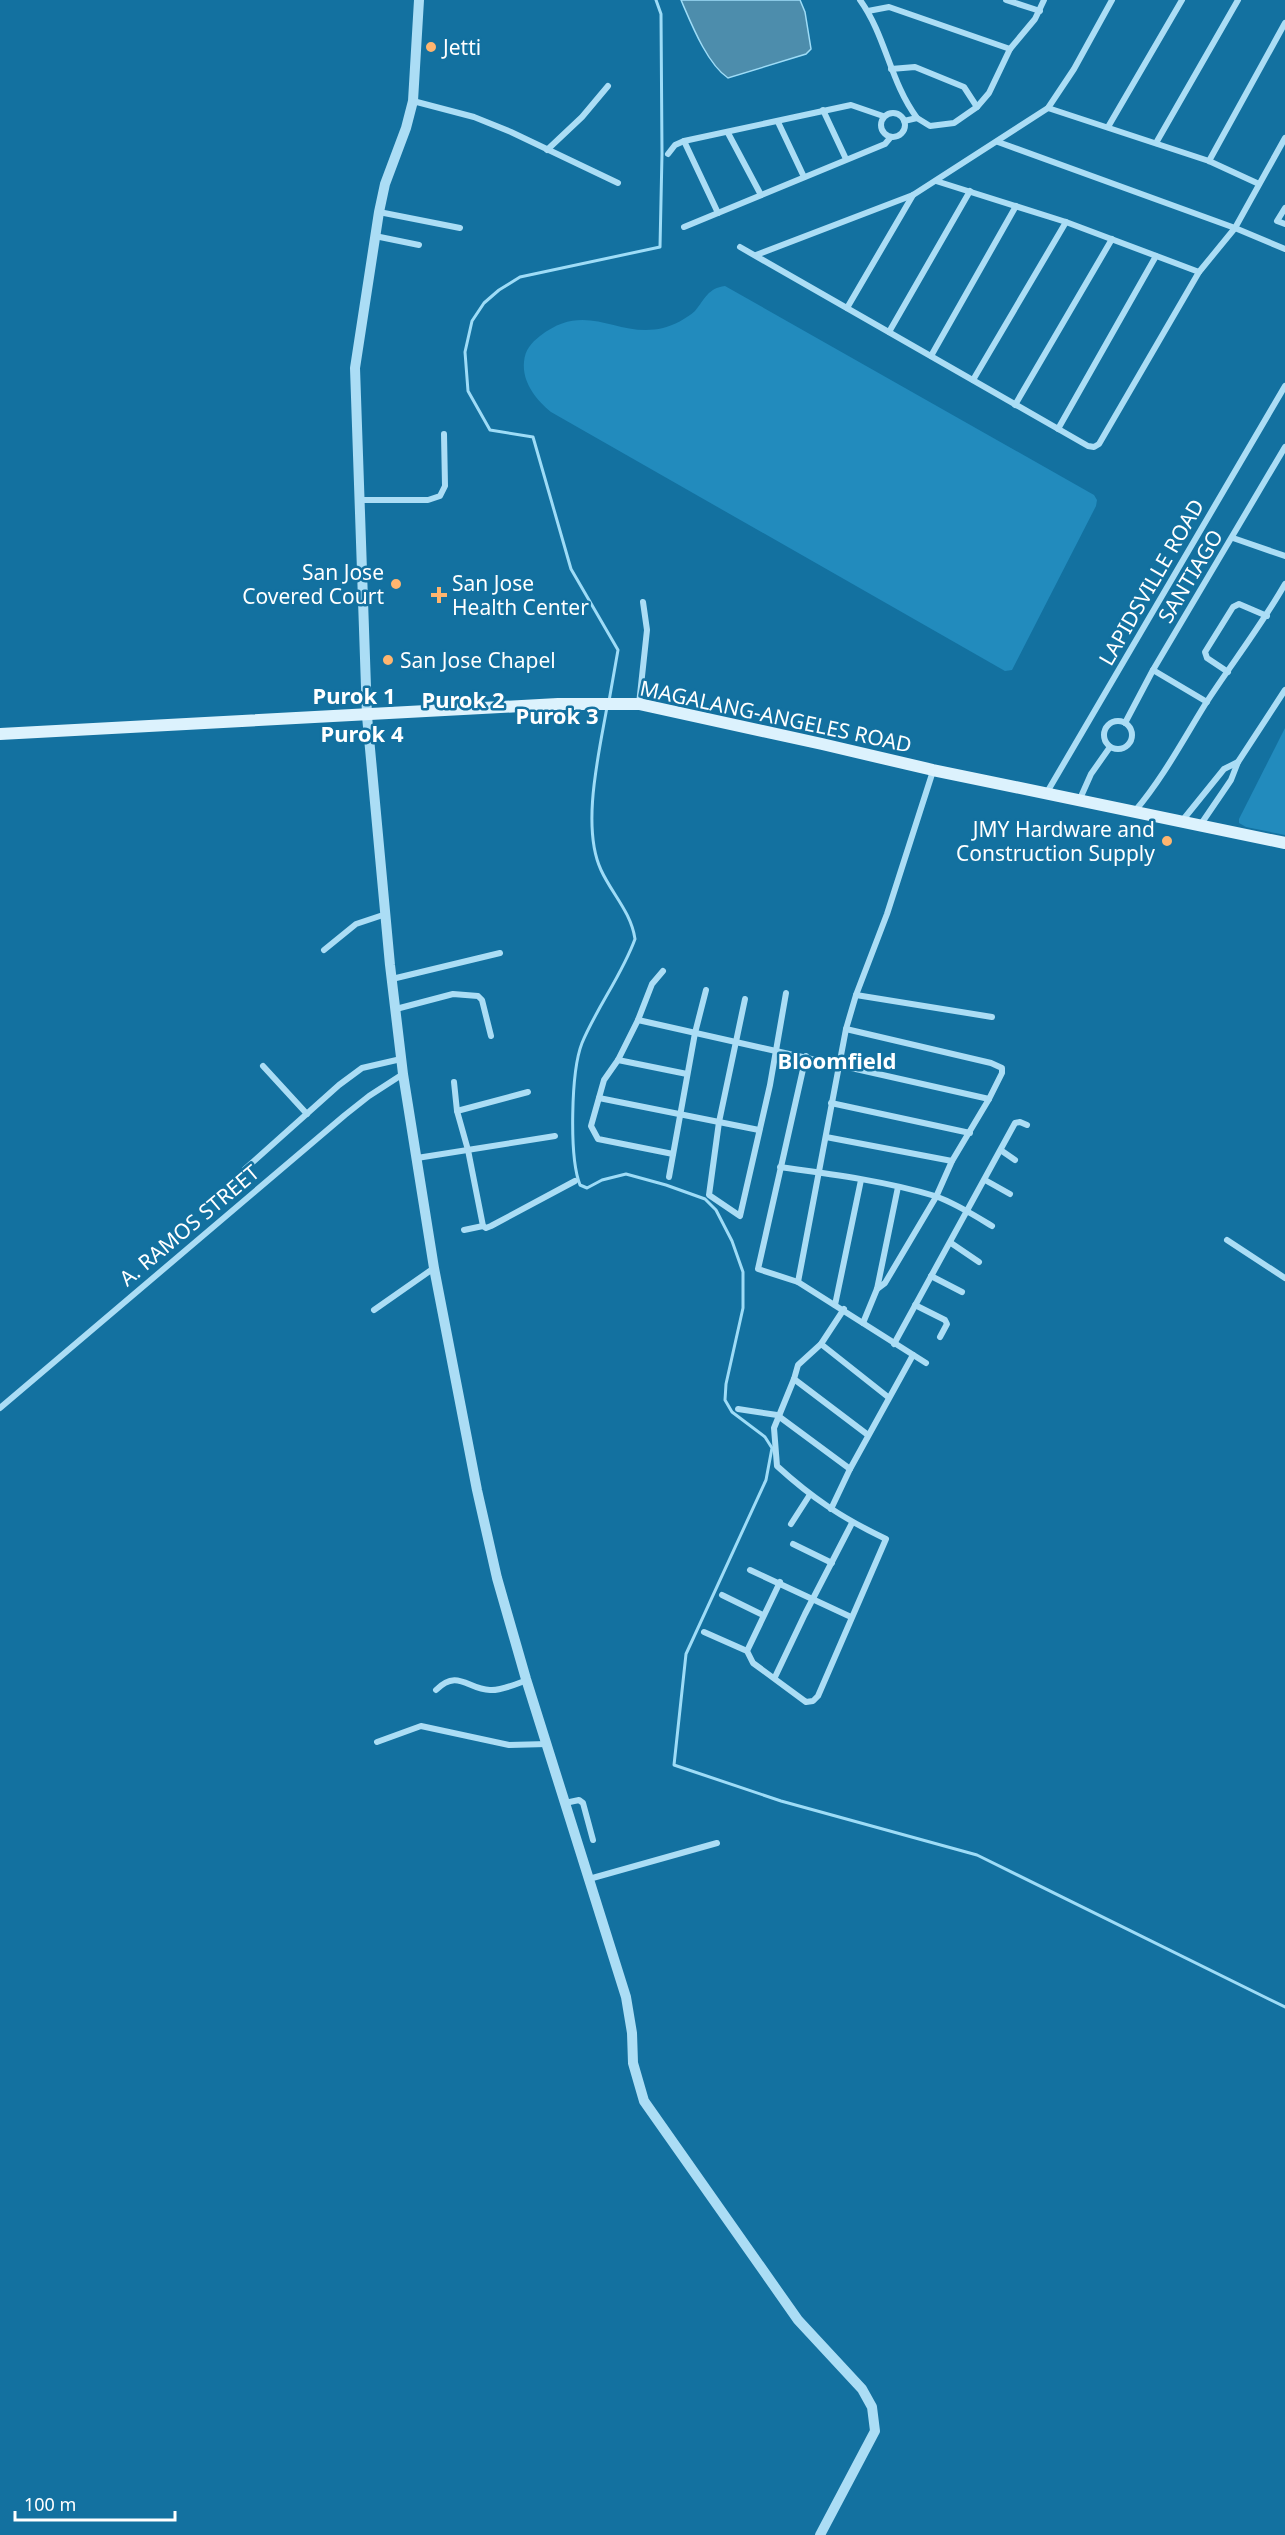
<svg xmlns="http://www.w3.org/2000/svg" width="1285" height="2535" viewBox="0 0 1285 2535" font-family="'Noto Sans',sans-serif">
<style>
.green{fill:#228bbd}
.water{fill:#4d8dac;stroke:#9edcf7;stroke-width:1.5}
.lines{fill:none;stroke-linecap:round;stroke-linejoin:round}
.stream{stroke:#9edcf7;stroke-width:3}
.minor{stroke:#abddf5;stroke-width:6}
.tertiary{stroke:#abddf5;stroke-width:10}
.secondary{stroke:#dcf2fd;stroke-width:12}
.poi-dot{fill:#ffb56f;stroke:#1371a0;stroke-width:2}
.labels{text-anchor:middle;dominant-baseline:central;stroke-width:5;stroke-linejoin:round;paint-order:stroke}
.poi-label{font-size:21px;fill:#fff;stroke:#1371a0;text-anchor:start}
.street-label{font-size:21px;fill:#fff;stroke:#1371a0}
.neighbourhood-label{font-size:22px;font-weight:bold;fill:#fff;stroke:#1371a0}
</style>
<rect width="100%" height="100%" fill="#1371a0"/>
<g class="green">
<path d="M725,286L1094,495L1097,500L1096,506L1012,670L1005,671L551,412C536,400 522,382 524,362C525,350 531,343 540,336C587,299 617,339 663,328C674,325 686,319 695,311C705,299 708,288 725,286Z"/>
<polygon points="1285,728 1285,835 1246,827 1239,823 1239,819"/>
</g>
<path class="water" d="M681,0H800L805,12L811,49L806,54L728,78C707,64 691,23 681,0Z"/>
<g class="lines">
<g class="stream">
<polyline points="609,701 618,650 571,569 533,437 490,430 468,391 465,352 472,321 484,303 499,290 520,277 660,247 662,154 661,14 656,0"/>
<path d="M607,707C599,753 581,827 601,870C612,894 631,912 635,939C622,975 597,1007 582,1043C571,1071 569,1157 580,1185L587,1188L602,1180L626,1174L666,1185L705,1199L716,1210L732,1241L743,1272V1308L726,1384L725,1400L732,1412L765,1437L772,1448L766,1480L686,1654L674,1765L781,1801L977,1855L1285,2007"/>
</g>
<g class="minor">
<path d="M860,0C886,36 890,82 917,118"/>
<polyline points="1006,0 1040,11"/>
<polyline points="868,11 889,7 1010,49"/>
<polyline points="891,69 915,67 964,87 977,107"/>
<polyline points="413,101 474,117 511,132 618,183"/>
<polyline points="1048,108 1209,161 1259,184"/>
<polyline points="823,110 846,159"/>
<circle cx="893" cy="125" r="12"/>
<polyline points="904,121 917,118 930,126 954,123 977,107 989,93 1010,49 1035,19 1044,0"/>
<polyline points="778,122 804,177"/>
<polyline points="1108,127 1182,0"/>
<polyline points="728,133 761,195"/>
<polyline points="684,141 718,213"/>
<polyline points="998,142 1235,228 1285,249"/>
<polyline points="1156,143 1238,0"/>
<polyline points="547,150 582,117 608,86"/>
<polyline points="668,154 675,145 684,141 851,105 883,116"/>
<polyline points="1209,161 1285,23"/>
<polyline points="936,181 1066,222 1199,272"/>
<polyline points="1285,208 1277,221 1285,224"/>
<polyline points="379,212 460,228"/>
<polyline points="684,227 885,144 890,138"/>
<polyline points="375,236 419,245"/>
<polyline points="740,247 1088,446 1094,447 1099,444 1199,272 1235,228 1285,138"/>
<polyline points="756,255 913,195 1048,108 1074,69 1112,0"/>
<polyline points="847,308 913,195"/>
<polyline points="889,332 970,191"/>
<polyline points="931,356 1016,206"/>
<polyline points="973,380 1066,222"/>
<polyline points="1015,405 1112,239"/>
<polyline points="1058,429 1156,256"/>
<polyline points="358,500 428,500 440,496 445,486 444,434"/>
<polyline points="1233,538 1285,556"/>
<polyline points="1153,670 1207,702"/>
<polyline points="1228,672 1207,658 1205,652 1233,607 1239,604 1267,616"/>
<polyline points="639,704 647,630 643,602"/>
<circle cx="1118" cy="735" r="14"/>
<polyline points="1125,723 1153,670 1285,447"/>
<polyline points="1046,794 1285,386"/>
<polyline points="1079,801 1091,774 1110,747"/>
<path d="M1135,811C1163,778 1183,740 1206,703C1232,663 1261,626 1285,584"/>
<polyline points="1182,821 1224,769 1238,762"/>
<polyline points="1201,824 1231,780 1238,762 1285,690"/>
<polyline points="324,950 356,924 386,914"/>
<polyline points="663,971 652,984 638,1020 618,1060 604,1080 591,1126 598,1139 673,1154"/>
<polyline points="392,979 500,953"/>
<polyline points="856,995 992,1017"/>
<polyline points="745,999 719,1122 709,1195 740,1216 770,1085 786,993"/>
<polyline points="396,1009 453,994 478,996 482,1000 491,1036"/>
<polyline points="638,1020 989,1099"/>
<polyline points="846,1029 991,1063 1002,1068 1002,1073 989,1099 952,1161 936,1197 885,1283 877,1289"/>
<polyline points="806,1056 758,1269 798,1282 926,1363"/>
<polyline points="618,1060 687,1074"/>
<polyline points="263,1066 307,1114"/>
<polyline points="454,1082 457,1111 468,1150 483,1226 486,1228 491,1226 575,1181"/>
<polyline points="599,1098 759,1130"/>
<polyline points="831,1103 970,1133"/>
<polyline points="457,1111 528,1092"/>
<polyline points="826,1137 952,1161"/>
<polyline points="1002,1151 1015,1160"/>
<polyline points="417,1158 555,1136"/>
<path d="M780,1167C831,1174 885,1181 935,1196C955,1203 974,1215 992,1226"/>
<polyline points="245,1169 339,1085 362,1068 401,1059"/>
<polyline points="669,1177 695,1033 706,990"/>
<polyline points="985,1180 1010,1194"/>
<polyline points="464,1230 483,1226"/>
<polyline points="1227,1240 1285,1278"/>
<polyline points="951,1243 979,1262"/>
<polyline points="931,1276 962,1292"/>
<polyline points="798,1282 846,1029 856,995 887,914 933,771"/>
<polyline points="835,1305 861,1180"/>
<polyline points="915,1305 945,1320 947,1324 940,1337"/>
<polyline points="374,1310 434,1268"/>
<polyline points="863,1323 877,1289 898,1187"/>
<polyline points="821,1344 888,1397"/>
<polyline points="894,1344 1015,1123 1020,1122 1027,1125"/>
<polyline points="794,1379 868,1435"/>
<polyline points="0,1408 345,1115 369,1096 403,1074"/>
<polyline points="738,1409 777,1415 850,1469"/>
<polyline points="831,1509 850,1469 913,1355"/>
<polyline points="791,1524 809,1496"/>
<polyline points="793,1544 832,1563"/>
<polyline points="750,1570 851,1617"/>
<polyline points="722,1595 763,1615"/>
<path d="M704,1632L747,1651L753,1663L806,1702L813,1701L818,1696L886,1539C842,1518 812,1498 777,1466L774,1428L794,1379L798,1365L821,1344L844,1309"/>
<polyline points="747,1651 780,1582"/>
<polyline points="775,1677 805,1614 852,1523"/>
<path d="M436,1690C458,1668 468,1690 490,1690C501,1691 516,1684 527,1680"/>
<polyline points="377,1742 421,1726 509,1745 547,1744"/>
<polyline points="565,1803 579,1800 583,1803 593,1840"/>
<polyline points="589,1879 717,1843"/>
</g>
<polyline class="tertiary" points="419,0 413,101 406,128 385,184 379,212 355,368 367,716 390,965 403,1074 434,1268 477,1490 497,1578 526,1679 626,1997 632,2033 633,2063 644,2101 798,2320 862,2389 872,2407 875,2431 820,2535"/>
<polyline class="secondary" points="0,734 558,704 639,704 822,744 933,770 1285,843"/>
</g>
<g class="poi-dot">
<circle cx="431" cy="47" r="6"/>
<circle cx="396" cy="584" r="6"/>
<path d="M436 586h6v6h6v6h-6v6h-6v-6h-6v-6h6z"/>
<circle cx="388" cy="660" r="6"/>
<circle cx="1167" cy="841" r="6"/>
</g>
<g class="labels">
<g class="poi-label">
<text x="443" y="47">Jetti</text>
<text x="384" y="572" text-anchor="end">San Jose<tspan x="384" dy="24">Covered Court</tspan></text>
<text x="452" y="583">San Jose<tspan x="452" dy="24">Health Center</tspan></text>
<text x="400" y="660">San Jose Chapel</text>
<text x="1155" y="829" text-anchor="end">JMY Hardware and<tspan x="1155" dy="24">Construction Supply</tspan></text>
</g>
<g class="street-label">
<text transform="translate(1190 576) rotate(-59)">SANTIAGO</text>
<text transform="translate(1151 582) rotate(-60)">LAPIDSVILLE ROAD</text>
<text transform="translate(776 716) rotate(12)">MAGALANG-ANGELES ROAD</text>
<text transform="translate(189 1225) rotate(-40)">A. RAMOS STREET</text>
</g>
<g class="neighbourhood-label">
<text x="354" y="695">Purok 1</text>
<text x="463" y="699">Purok 2</text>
<text x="557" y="715">Purok 3</text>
<text x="362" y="733">Purok 4</text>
<text x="837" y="1060">Bloomfield</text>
</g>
</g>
<path d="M15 2511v9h160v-9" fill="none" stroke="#ffffff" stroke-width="3"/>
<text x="24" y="2511" font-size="18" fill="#ffffff" stroke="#1371a0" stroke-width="4.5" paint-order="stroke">100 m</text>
</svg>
